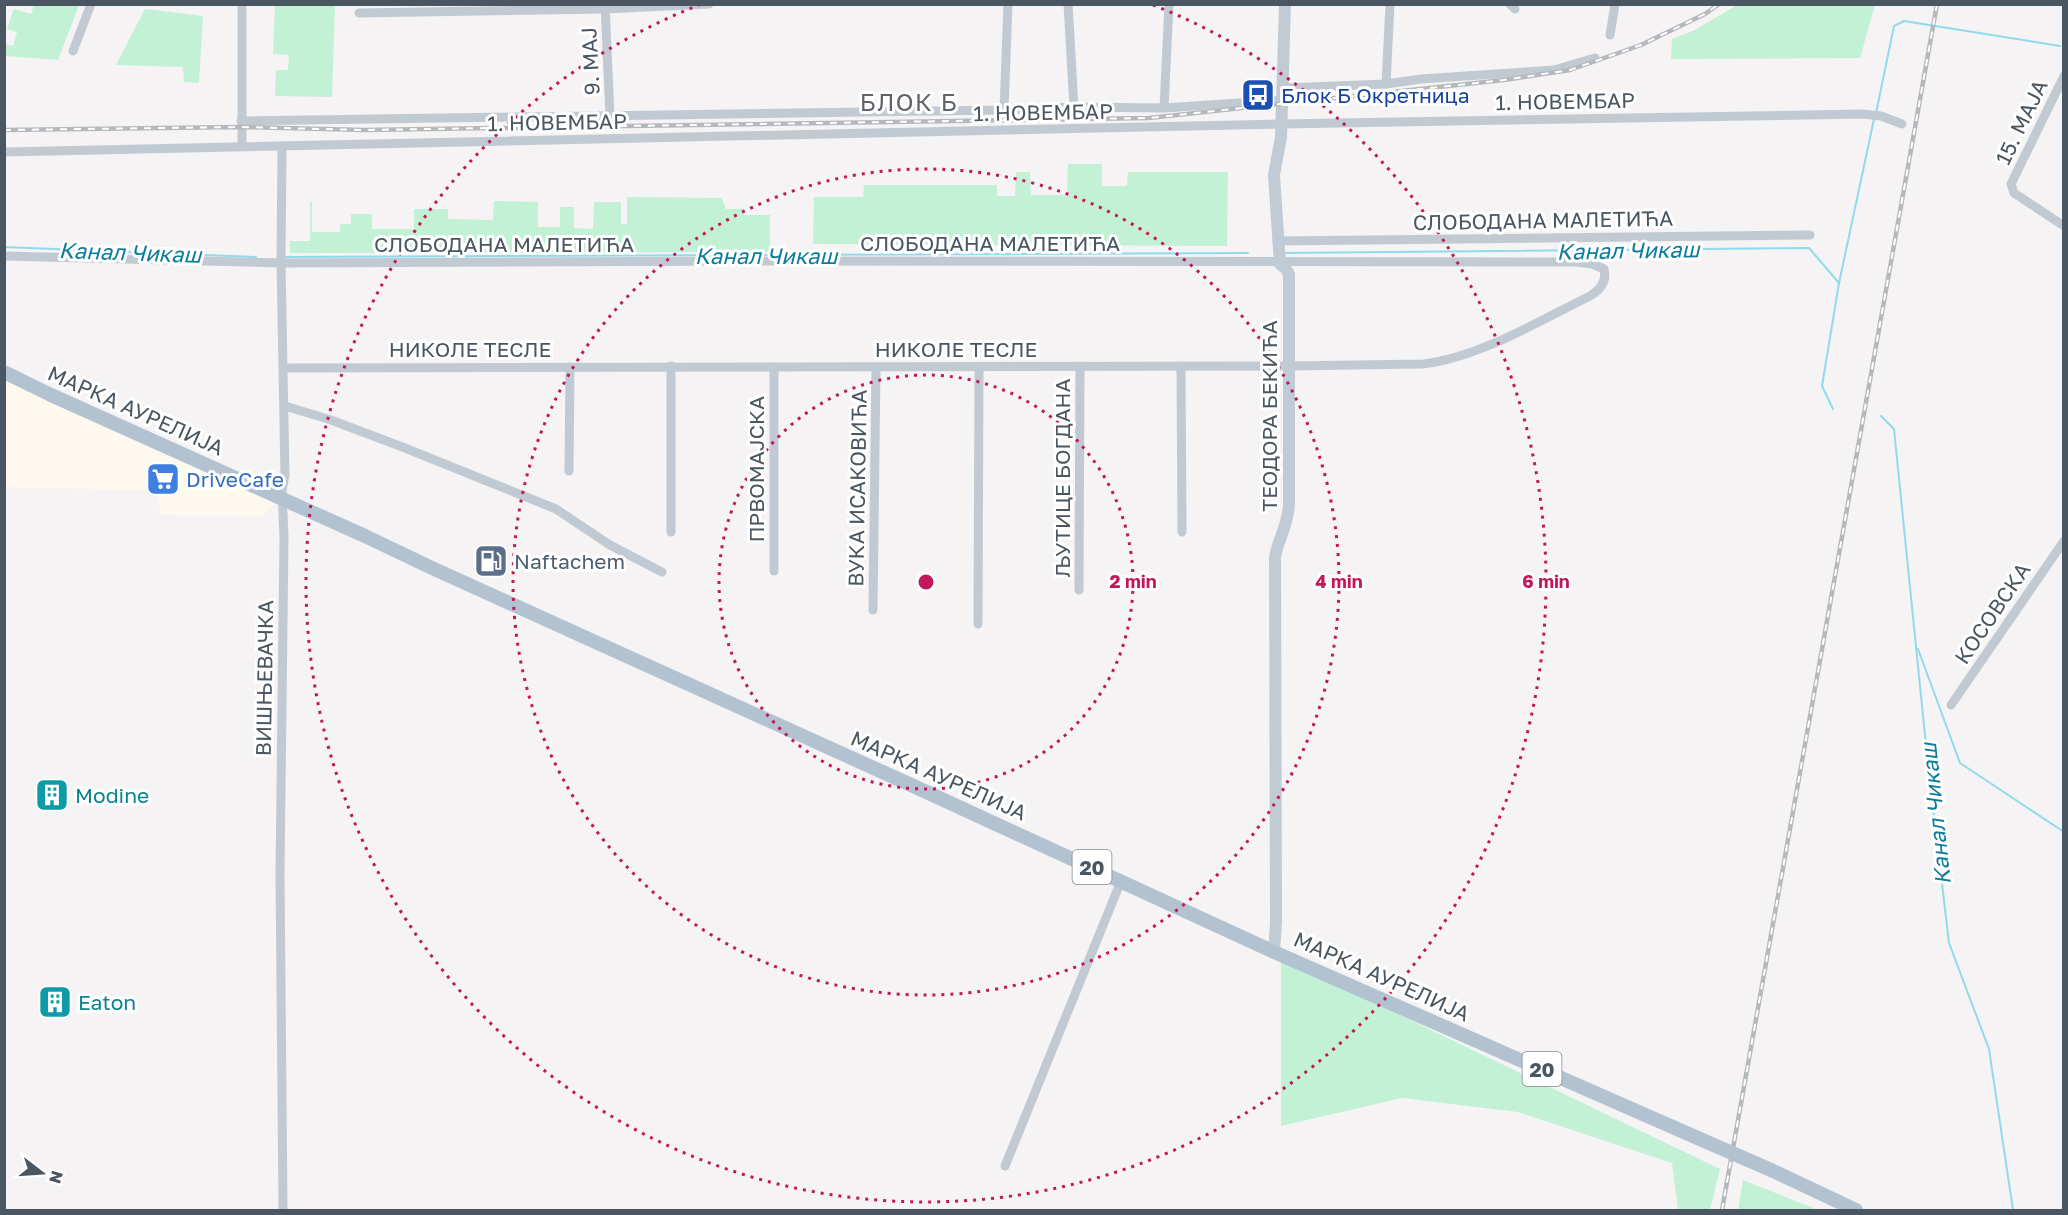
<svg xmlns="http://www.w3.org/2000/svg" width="2068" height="1215" viewBox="0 0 2068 1215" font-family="'Golos Text',sans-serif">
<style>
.commercial{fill:#fdf9ef}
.green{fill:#c3f1d5}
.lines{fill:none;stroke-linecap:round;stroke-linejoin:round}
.stream{stroke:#90daee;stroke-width:2}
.street{stroke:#c1cad2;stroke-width:9}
.secondary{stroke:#c1cbd6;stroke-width:12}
.primary{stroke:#b3c2d1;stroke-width:14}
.rail-casing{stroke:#b5b8bd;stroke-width:4.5}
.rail{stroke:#fff;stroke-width:2;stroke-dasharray:7;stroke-linecap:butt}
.primary-bridge{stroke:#b3c2d1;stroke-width:14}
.ring{fill:none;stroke:#c2185b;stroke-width:3;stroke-dasharray:3 6}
.labels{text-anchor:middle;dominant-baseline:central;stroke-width:6;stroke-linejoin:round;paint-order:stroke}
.shield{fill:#fff;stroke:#808990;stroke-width:1.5}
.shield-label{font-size:20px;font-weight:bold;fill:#4a5661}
.street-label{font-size:21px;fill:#4a5661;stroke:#fff}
.transit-label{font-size:21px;fill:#164399;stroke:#fff;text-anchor:start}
.shop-label{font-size:21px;fill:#366cbe;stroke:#fff;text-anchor:start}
.service-label{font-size:21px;fill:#4e5e75;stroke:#fff;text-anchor:start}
.culture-label{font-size:21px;fill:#0d838f;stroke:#fff;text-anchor:start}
.water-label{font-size:22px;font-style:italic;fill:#0c7c9b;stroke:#fff}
.quarter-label{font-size:24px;letter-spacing:1.5px;fill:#5f6368;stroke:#fff}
.centre{fill:#c2185b;stroke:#fff;stroke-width:3}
.ring-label{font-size:18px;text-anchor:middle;font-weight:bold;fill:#c2185b;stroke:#fff;stroke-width:6;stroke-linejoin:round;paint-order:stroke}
</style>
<rect width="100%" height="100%" fill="#f5f3f3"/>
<polygon class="commercial" points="5,381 63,406 275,503 262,516 160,515 158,494 144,490 5,487"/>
<g class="green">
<polygon points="34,5 79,5 58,60 5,56 5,44 13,46 17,32 7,29 14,9 31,14"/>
<polygon points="275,5 335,5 332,97 275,96 276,70 288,70 289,55 273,54"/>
<polygon points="1737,5 1737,4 1875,5 1860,58 1671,59 1672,39 1695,30"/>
<polygon points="145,9 203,16 199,83 184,82 183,67 116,65"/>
<polygon points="1068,164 1102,164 1102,186 1127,186 1128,172 1228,172 1227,246 813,244 814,197 863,197 864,185 997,185 997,196 1015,196 1016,172 1030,172 1031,195 1067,195"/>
<polygon points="627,197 722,198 726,209 744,209 744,215 770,215 770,252 290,253 290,241 310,241 310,202 312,202 312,232 340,232 340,224 351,224 351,214 372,214 372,229 414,229 414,209 448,209 448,219 493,220 494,201 538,202 538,227 560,227 560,207 574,207 574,228 593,229 594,202 621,202 621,224 627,224"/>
<polygon points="1281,958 1720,1169 1710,1210 1678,1210 1672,1163 1518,1112 1402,1098 1281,1126"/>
<polygon points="1743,1180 1818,1210 1738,1210"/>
</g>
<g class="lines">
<g class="stream">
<polyline points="1876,113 1894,26 1904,21 2060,46"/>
<polyline points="4,247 256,257"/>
<polyline points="1282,253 1809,248 1839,283 1822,386 1833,409"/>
<polyline points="285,257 1248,253"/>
<polyline points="1839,283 1874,119"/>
<polyline points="1881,416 1894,429 1928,765 1949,943 1989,1049 2013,1210"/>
<polyline points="1918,649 1960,763 2064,832"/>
</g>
<g class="street">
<polyline points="242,4 242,145"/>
<polyline points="605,4 610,116"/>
<polyline points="1068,4 1074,107"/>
<polyline points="1510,4 1515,9"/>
<polyline points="359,13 605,9 709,4"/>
<polyline points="1610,35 1615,4"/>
<polyline points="73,51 91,4"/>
<polyline points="2064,76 2011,184 2014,193 2064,226"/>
<polyline points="1386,84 1390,4"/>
<polyline points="1284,88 1386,84 1421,79 1554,70 1595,58"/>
<polyline points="1164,108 1169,4"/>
<polyline points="1004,110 1008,4"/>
<polyline points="241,121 1004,110 1074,107 1164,108 1282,100"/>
<polyline points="282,146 281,263 285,475 282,491 284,537 280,874 283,1210"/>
<polyline points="4,152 1282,124 1862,114 1881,116 1902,124"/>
<polyline points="1277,241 1810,235"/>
<path d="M4,256L281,263L770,261L1576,262L1592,264L1604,269C1607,281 1600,290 1590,296C1541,320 1478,358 1423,364L1289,366L284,368"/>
<polyline points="671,366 671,532"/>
<polyline points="1181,366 1182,532"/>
<polyline points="285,406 331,420 405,448 556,509 610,545 662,572"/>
<polyline points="569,471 570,367"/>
<polyline points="774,571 774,367"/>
<polyline points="1079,590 1080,366"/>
<polyline points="873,610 876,367"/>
<polyline points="978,624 979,367"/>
<polyline points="1951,705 2064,541"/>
<polyline points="1005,1166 1121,881"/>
</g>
<path class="secondary" d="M1274,952L1276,922L1275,557C1279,536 1288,526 1289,504V274L1286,269L1280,264L1274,175L1281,137L1285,4"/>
<g class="primary">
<polyline points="4,372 51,395 365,536 432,568 909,784 1274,952 1700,1139"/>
<polyline points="1771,1170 1856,1210"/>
</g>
<defs>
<g id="rail">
<polyline points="4,130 241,127 364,130 1149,118 1504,80 1570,70 1641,45 1705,14 1719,4"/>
<polyline points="1722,1210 1937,4"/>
</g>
</defs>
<use href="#rail" class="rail-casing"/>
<use href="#rail" class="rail"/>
<polyline class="primary-bridge" points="1700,1139 1771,1170"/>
</g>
<g class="ring">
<circle cx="926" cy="582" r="207"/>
<circle cx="926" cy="582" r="413"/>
<path d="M1153 5A620 620 0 1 1 699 5"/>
</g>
<defs>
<symbol id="bus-square" viewBox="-11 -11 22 22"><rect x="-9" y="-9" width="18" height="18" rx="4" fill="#1a4fb4" stroke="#fff"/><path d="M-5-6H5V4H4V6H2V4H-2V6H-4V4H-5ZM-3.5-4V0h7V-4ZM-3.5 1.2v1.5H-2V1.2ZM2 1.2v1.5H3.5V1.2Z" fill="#fff"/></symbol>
<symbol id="supermarket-square" viewBox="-11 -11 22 22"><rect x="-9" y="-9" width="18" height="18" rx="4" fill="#3f7fe0" stroke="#fff"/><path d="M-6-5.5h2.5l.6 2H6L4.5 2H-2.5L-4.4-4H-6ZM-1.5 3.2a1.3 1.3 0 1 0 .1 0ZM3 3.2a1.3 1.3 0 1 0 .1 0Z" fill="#fff"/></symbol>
<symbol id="fuel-square" viewBox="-11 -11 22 22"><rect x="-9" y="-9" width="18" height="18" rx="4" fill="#5c6f8a" stroke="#fff"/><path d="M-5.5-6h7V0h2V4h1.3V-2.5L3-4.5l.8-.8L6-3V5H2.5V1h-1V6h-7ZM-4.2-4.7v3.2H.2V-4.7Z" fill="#fff"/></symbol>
<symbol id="building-square" viewBox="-11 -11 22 22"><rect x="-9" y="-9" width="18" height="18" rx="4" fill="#0f9aa8" stroke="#fff"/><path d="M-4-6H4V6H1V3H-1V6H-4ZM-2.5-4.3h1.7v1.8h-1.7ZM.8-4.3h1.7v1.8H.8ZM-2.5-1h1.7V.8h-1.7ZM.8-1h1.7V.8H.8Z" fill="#fff"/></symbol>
</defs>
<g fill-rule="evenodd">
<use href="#bus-square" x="1239" y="76" width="38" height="38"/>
<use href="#supermarket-square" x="144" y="460" width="38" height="38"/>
<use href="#fuel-square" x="472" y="542" width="38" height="38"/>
<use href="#building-square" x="33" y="776" width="38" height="38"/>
<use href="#building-square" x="36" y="983" width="38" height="38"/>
</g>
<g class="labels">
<g class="shield">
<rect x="1072.5" y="850" width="39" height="34" rx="4.5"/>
<rect x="1522.5" y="1052" width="39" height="34" rx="4.5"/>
</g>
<g class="shield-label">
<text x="1092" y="867">20</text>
<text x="1542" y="1069">20</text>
</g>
<g class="street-label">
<text transform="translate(590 61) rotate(-93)">9. МАЈ</text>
<text transform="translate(1565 101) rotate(-1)">1. НОВЕМБАР</text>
<text transform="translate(1043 112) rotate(-1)">1. НОВЕМБАР</text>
<text transform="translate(557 122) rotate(-1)">1. НОВЕМБАР</text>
<text transform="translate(2021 122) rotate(-64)">15. МАЈА</text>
<text transform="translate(1543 220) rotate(-1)">СЛОБОДАНА МАЛЕТИЋА</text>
<text x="990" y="243">СЛОБОДАНА МАЛЕТИЋА</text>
<text x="504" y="244">СЛОБОДАНА МАЛЕТИЋА</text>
<text x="470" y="349">НИКОЛЕ ТЕСЛЕ</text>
<text x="956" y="349">НИКОЛЕ ТЕСЛЕ</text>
<text transform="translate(136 410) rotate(24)">МАРКА АУРЕЛИЈА</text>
<text transform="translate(1269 416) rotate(-90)">ТЕОДОРА БЕКИЋА</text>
<text transform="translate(756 469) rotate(-90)">ПРВОМАЈСКА</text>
<text transform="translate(1062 478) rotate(-90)">ЉУТИЦЕ БОГДАНА</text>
<text transform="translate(857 488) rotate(-89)">ВУКА ИСАКОВИЋА</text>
<text transform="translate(1992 613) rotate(-56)">КОСОВСКА</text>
<text transform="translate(264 678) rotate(-89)">ВИШЊЕВАЧКА</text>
<text transform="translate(939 775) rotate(24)">МАРКА АУРЕЛИЈА</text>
<text transform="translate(1382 976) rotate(24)">МАРКА АУРЕЛИЈА</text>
</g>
<g class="transit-label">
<text x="1281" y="95">Блок Б Окретница</text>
</g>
<g class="shop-label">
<text x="186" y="479">DriveCafe</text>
</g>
<g class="service-label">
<text x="514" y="561">Naftachem</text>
</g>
<g class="culture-label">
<text x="75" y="795">Modine</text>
<text x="78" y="1002">Eaton</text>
</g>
<g class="water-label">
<text transform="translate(1628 250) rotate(-1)">Канал Чикаш</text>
<text transform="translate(130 252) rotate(2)">Канал Чикаш</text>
<text x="766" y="255">Канал Чикаш</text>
<text transform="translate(1935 814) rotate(-96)">Канал Чикаш</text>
</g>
<g class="quarter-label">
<text x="909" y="101">БЛОК Б</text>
</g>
</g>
<circle cx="926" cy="582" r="9" class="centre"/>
<g class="ring-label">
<text x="1133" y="588">2 min</text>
<text x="1339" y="588">4 min</text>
<text x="1546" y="588">6 min</text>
</g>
<rect width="2068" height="1215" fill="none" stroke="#4a5661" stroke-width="12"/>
<g transform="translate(42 1173) rotate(107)" stroke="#ffffff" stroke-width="4.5" paint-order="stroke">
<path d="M0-4.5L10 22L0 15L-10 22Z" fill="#4a5661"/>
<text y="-9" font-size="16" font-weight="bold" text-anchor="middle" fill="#4a5661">N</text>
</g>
</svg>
